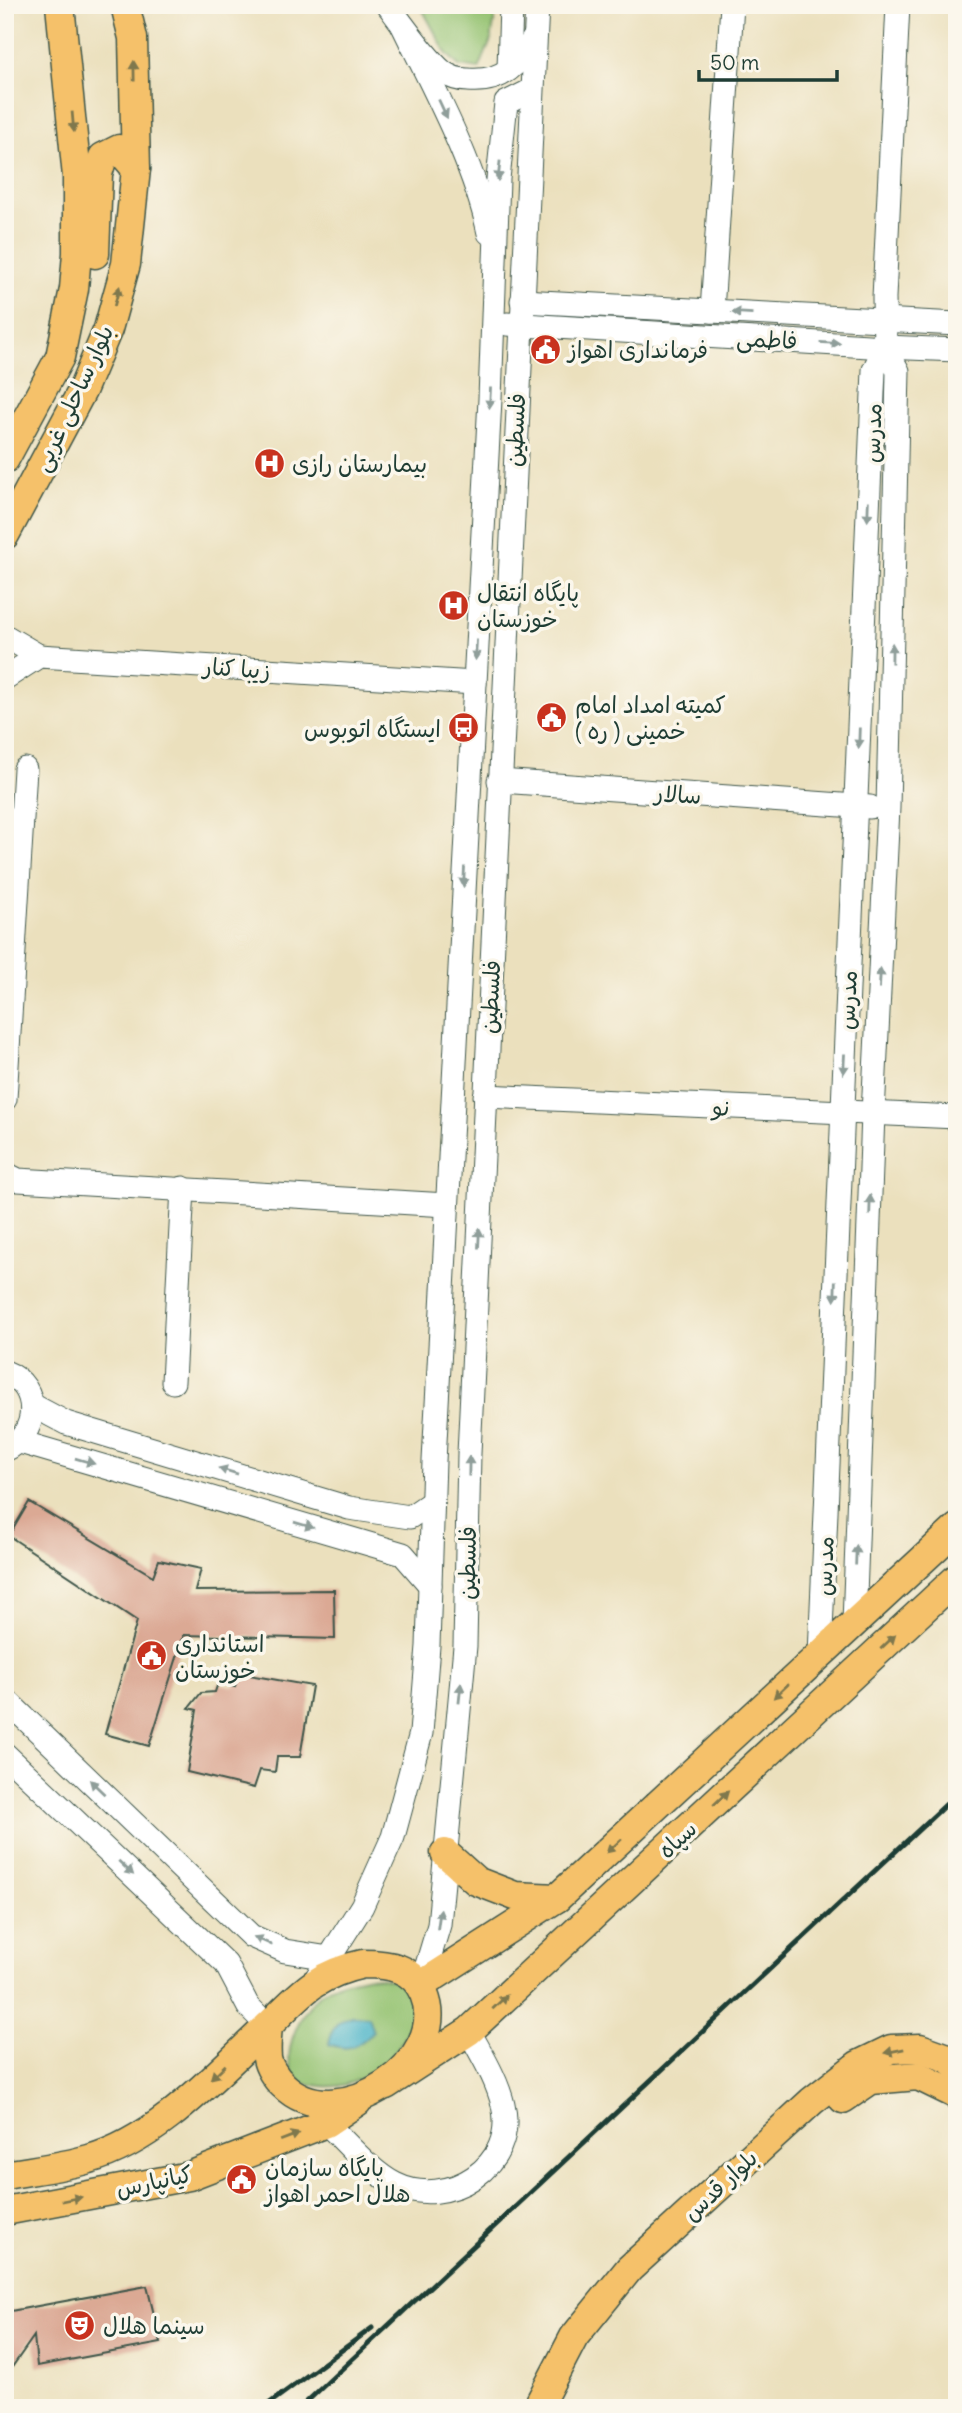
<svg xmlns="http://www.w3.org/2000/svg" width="962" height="2413" viewBox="0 0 962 2413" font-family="Delius,'Playpen Sans Arabic',sans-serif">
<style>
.green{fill:#95c372;stroke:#5a8053;stroke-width:2}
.water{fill:#4ab3c8;stroke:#34787e;stroke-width:2}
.building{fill:#dba994}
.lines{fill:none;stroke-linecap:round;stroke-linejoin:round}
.minor-casing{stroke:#3e5549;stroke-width:25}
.major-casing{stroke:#3e5549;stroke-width:31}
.minor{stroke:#fff;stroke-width:23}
.major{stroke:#f5c16b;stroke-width:28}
.rail{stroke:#1f3d34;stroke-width:5}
.oneway{fill:#7f784d}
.oneway2{fill:#8f9e9a}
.labels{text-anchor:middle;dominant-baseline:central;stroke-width:7;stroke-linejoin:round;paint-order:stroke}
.street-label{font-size:23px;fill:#1f3d34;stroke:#fbf7ec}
.poi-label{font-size:23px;fill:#1f3d34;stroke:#fbf7ec;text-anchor:start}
</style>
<rect width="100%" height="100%" fill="#fbf7ec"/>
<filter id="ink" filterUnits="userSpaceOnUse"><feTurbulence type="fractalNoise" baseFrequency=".0143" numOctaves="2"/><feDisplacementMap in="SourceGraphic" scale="14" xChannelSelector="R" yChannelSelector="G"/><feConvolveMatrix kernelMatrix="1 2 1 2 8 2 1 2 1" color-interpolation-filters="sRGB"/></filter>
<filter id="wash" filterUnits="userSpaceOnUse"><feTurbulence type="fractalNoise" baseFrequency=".00686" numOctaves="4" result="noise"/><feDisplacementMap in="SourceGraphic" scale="28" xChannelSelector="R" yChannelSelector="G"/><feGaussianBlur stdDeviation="1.57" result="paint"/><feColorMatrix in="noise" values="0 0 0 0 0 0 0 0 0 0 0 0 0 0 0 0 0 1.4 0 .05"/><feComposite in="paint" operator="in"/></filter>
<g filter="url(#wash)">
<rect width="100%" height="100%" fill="#ebe0bd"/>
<g class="green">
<polygon points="420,5 497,5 491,40 479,69 459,66 446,53"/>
<path d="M370,1976C381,1978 397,1979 405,1988C412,1997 413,2009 411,2019C402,2060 356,2094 314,2085C308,2084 302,2084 299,2080C274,2060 303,2005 324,1991C337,1982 355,1979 370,1976Z"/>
</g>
<path class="water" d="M352,2016L368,2017L373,2032C357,2047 350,2052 329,2044C332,2027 336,2021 352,2016Z"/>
<g id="blocks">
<g class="building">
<polygon points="29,1502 153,1576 159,1560 201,1569 195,1591 334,1590 335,1639 184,1635 149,1746 105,1734 137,1621 9,1536"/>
<polygon points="238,1673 312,1686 300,1757 277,1757 275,1772 260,1770 254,1788 187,1772 197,1710 189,1708 201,1693 215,1692 218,1683 235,1687"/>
<polygon points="147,2286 161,2343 37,2366 34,2336 5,2377 5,2321 11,2311"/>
</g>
</g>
</g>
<g filter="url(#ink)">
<use href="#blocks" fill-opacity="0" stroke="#3e5549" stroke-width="2"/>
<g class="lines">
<defs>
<g id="minor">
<path d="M388,5C402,24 426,58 443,72C450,77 460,80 468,80C502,83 519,65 535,36"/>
<path d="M403,26C434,90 474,163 489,233"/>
<polyline points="509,69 511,5"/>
<polyline points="522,301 957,324"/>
<polyline points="712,311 732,5"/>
<polyline points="507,324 885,347 957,350"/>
<polyline points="5,636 39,656"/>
<polyline points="5,678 39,656 475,683"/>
<polyline points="499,781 870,807"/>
<polyline points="485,1096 957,1117"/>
<polyline points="5,1099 25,769"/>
<polyline points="5,1171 8,1175 18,1180 447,1205"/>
<path d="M5,1372C42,1386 39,1435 5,1450"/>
<polyline points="173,1382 183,1188"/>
<polyline points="32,1405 66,1423 349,1508 410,1517 432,1502"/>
<polyline points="20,1442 403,1554 430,1585"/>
<polyline points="854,1623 873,1114 888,808 898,371 885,347 884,298 898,5"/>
<polyline points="820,1655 874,370 885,347"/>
<polyline points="5,1699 251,1936 285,1951 329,1958"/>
<polyline points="5,1754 226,1964 248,2006 268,2026"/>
<polyline points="314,1982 362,1906 393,1837 421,1733 428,1646 434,1461 490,399 498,179 506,103 532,90"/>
<polyline points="421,1985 439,1925 465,1646 469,1454 537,5"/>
<path d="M326,2123C345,2141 372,2173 395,2184C447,2210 518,2166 503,2105C497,2079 481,2054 469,2031"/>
</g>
<g id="major">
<polyline points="95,254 98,174 103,157 119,149 136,169"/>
<polyline points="5,459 60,357 74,289 77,253 77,177 60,5"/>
<polyline points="5,535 82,391 108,329 126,264 136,169 133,38 125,5"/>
<polyline points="445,1853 476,1881 515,1896 557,1898"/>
<path d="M363,1964C389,1964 413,1967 424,1994C452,2060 338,2139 283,2085C276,2079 268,2066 267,2058C266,2047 267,2036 268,2026C300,1994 316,1974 363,1964Z"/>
<polyline points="421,1985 557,1898 957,1528"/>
<polyline points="386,2085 469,2031 957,1578"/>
<polyline points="843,2099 871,2080 918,2076 957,2095"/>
<path d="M5,2175C33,2170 62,2167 89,2159C158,2140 217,2073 268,2026"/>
<polyline points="5,2211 189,2176 326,2123 357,2102"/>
<polyline points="537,2408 574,2337 629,2269 812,2101 858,2065 891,2049 920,2048 948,2058 957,2066"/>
</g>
</defs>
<use href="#minor" class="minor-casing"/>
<use href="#major" class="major-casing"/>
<use href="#minor" class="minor"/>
<use href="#major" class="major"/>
<g class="rail">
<polyline points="263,2408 372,2328"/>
<polyline points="300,2408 957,1794"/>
</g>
</g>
<defs><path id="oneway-solid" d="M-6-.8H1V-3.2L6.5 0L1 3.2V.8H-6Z" transform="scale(1.75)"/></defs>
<g class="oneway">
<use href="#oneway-solid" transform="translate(134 71) rotate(-91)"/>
<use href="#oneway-solid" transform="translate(73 122) rotate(85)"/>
<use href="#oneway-solid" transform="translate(117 296) rotate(-75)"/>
<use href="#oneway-solid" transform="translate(888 1642) rotate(-43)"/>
<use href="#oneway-solid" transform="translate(781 1691) rotate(137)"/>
<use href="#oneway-solid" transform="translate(721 1798) rotate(-43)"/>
<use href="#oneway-solid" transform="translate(614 1846) rotate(138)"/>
<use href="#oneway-solid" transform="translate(500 2002) rotate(-43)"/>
<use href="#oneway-solid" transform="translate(894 2051) rotate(168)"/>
<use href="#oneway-solid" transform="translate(218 2072) rotate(137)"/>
<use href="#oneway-solid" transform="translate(290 2137) rotate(-21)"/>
<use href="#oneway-solid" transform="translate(72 2199) rotate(-11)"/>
</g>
<g class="oneway2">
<use href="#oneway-solid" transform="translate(443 109) rotate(65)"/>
<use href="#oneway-solid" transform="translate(499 171) rotate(96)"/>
<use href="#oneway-solid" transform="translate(742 313) rotate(-177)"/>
<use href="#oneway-solid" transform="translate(830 343) rotate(3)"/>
<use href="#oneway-solid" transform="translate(490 398) rotate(93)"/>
<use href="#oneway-solid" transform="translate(868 511) rotate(92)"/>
<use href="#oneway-solid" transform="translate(476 650) rotate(93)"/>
<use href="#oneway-solid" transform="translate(892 653) rotate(-89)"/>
<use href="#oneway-solid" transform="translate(859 738) rotate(92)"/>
<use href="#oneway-solid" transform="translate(464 877) rotate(93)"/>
<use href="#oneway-solid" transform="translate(880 978) rotate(-87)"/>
<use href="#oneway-solid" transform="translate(844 1064) rotate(93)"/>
<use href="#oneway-solid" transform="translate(870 1205) rotate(-88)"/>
<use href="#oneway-solid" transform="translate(479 1238) rotate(-87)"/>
<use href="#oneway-solid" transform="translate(835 1291) rotate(92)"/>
<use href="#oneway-solid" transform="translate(85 1461) rotate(16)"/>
<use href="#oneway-solid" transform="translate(469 1466) rotate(-89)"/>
<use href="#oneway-solid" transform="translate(228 1471) rotate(-163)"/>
<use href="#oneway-solid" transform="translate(304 1525) rotate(16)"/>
<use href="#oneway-solid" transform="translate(856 1555) rotate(-88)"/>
<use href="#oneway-solid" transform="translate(460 1693) rotate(-84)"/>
<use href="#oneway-solid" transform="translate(97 1787) rotate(-136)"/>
<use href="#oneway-solid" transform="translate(126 1868) rotate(43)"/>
<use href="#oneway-solid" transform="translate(439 1919) rotate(-82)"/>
<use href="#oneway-solid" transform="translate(263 1941) rotate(-156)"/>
</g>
</g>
<defs>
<symbol id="civic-disc" viewBox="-11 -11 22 22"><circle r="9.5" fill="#c8321e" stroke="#fbf7ec"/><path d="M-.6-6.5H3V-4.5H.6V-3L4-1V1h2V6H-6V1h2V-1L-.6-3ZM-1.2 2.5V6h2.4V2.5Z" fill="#fff"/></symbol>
<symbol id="hospital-disc" viewBox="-11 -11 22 22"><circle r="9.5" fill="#c8321e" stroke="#fbf7ec"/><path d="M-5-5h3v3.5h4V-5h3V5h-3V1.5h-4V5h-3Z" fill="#fff"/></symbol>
<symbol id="bus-disc" viewBox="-11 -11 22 22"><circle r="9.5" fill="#c8321e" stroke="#fbf7ec"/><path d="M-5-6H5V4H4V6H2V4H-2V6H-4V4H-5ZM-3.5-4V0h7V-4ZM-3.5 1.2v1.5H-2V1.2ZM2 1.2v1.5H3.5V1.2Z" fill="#fff"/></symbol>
<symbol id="theatre-disc" viewBox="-11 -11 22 22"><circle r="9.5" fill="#c8321e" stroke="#fbf7ec"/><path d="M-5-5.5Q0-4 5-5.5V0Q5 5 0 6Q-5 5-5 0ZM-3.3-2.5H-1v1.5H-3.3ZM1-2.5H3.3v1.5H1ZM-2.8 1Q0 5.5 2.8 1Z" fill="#fff"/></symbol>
</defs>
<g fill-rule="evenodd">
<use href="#civic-disc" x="528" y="332" width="35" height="35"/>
<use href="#hospital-disc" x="252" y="446" width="35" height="35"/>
<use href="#hospital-disc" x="436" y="588" width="35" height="35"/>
<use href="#civic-disc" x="534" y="700" width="35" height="35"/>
<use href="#bus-disc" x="446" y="710" width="35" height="35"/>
<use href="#civic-disc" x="134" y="1638" width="35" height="35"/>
<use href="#civic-disc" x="224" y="2162" width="35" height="35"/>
<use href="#theatre-disc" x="62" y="2308" width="35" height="35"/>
</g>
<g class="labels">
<g class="street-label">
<text transform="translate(767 339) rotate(3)">فاطمی</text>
<text transform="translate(73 398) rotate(-65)">بلوار ساحلی غربی</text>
<text transform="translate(515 430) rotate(-87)">فلسطین</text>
<text transform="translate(872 433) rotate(-88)">مدرس</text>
<text transform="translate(237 668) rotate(4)">زیبا کنار</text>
<text transform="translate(678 794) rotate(4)">سالار</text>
<text transform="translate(490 997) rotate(-87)">فلسطین</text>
<text transform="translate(847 1000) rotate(-87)">مدرس</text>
<text transform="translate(721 1107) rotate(3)">نو</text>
<text transform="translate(467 1563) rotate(-89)">فلسطین</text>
<text transform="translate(824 1566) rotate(-88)">مدرس</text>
<text transform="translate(677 1839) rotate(-43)">سپاه</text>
<text transform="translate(154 2181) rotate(-12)">کیانپارس</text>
<text transform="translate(720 2185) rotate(-43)">بلوار قدس</text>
</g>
<g class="poi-label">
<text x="568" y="349">فرمانداری اهواز</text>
<text x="292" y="463">بیمارستان رازی</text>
<text x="477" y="592">پایگاه انتقال<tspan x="477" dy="26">خوزستان</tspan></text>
<text x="575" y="704">کمیته امداد امام<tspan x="575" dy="26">خمینی ( ره )</tspan></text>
<text x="441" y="728" text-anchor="end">ایستگاه اتوبوس</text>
<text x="175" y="1643">استانداری<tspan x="175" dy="26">خوزستان</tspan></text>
<text x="265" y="2167">پایگاه سازمان<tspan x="265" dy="26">هلال احمر اهواز</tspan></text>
<text x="103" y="2325">سینما هلال</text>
</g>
</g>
<rect width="962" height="2413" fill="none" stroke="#fbf7ec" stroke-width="28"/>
<path d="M699 70v10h138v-10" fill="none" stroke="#1f3d34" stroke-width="3.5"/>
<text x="710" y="70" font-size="21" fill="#1f3d34" stroke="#fbf7ec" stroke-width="5" paint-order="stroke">50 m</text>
</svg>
